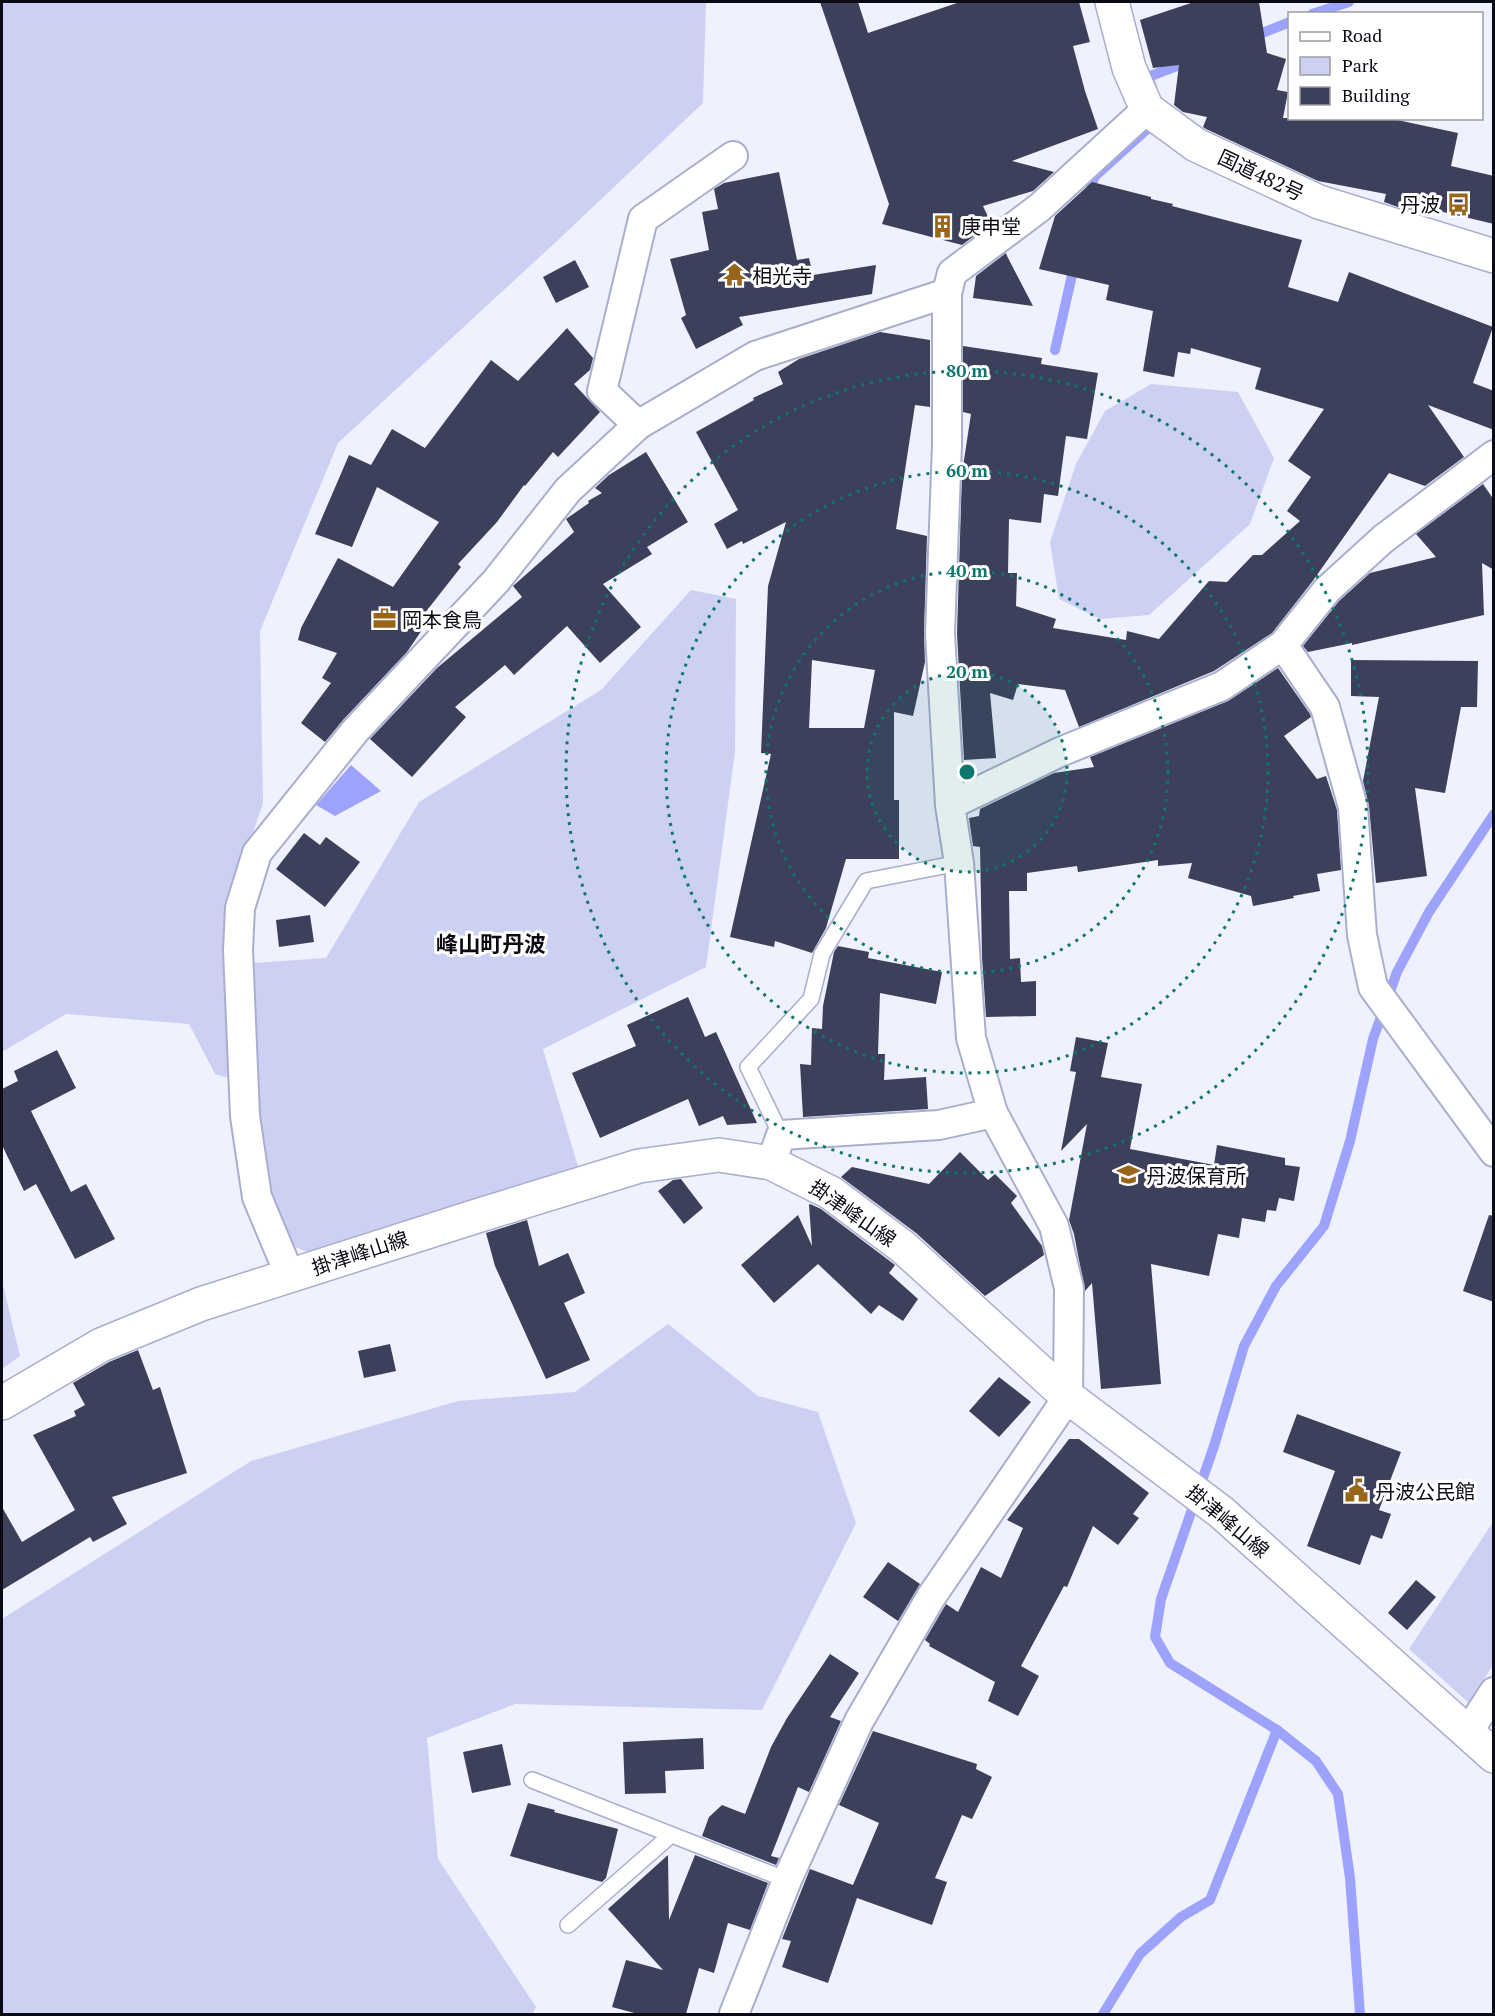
<svg xmlns="http://www.w3.org/2000/svg" width="1495" height="2016" viewBox="0 0 1495 2016" font-family="'PT Serif','Noto Sans JP',serif">
<style>
.green{fill:#ccd0f3}
.water{fill:#9da3fd}
.lines{fill:none;stroke-linecap:round;stroke-linejoin:round}
.stream{stroke:#9da3fd;stroke-width:10}
.building{fill:#3d405a;fill-rule:evenodd}
.lane-casing{stroke:#aaaecd;stroke-width:18}
.street-casing{stroke:#aaaecd;stroke-width:32}
.secondary-casing{stroke:#aaaecd;stroke-width:36}
.highway-casing{stroke:#aaaecd;stroke-width:36}
.lane{stroke:#fff;stroke-width:15}
.street{stroke:#fff;stroke-width:28}
.secondary{stroke:#fff;stroke-width:33}
.highway{stroke:#fff;stroke-width:33}
.ring{fill:none;stroke:#0f766e;stroke-width:3;stroke-dasharray:3 6}
.labels{text-anchor:middle;dominant-baseline:central;stroke-width:6;stroke-linejoin:round;paint-order:stroke}
.street-label{font-size:20px;fill:#0a0a15;stroke:#fff}
.poi-label{font-size:20px;fill:#0a0a15;stroke:#fff;text-anchor:start}
.quarter-label{font-size:22px;font-weight:bold;fill:#0a0a15;stroke:#fff}
.centre{fill:#0f766e;stroke:#fff;stroke-width:3}
.ring-label{font-size:18px;text-anchor:middle;font-weight:bold;fill:#0f766e;stroke:#fff;stroke-width:6;stroke-linejoin:round;paint-order:stroke}
</style>
<rect width="100%" height="100%" fill="#eff1fe"/>
<g class="green">
<polygon points="2,2 706,2 703,103 558,240 338,443 260,631 263,803 228,907 232,1079 215,1074 189,1024 66,1014 2,1052"/>
<polygon points="1151,384 1238,392 1274,458 1250,524 1149,615 1100,619 1059,599 1050,542 1076,464 1105,411"/>
<polygon points="691,590 736,599 735,752 706,967 543,1049 580,1173 315,1255 293,1246 266,1197 258,1118 254,963 326,958 419,802 601,690"/>
<polygon points="2,1281 20,1356 2,1369"/>
<polygon points="668,1324 758,1396 818,1412 856,1523 762,1710 515,1704 427,1738 438,1859 536,2007 532,2014 2,2014 2,1619 251,1461 458,1401 575,1392"/>
<polygon points="1493,1522 1493,1665 1469,1703 1409,1649"/>
</g>
<polygon class="water" points="351,765 381,791 335,816 316,805"/>
<g class="lines">
<g class="stream">
<polyline points="1312,14 1349,2"/>
<polyline points="1252,37 1290,22"/>
<polyline points="1152,87 1148,77 1190,61"/>
<polyline points="1090,194 1094,177 1156,121"/>
<polyline points="1055,350 1075,262"/>
<polyline points="1103,2014 1140,1954 1181,1917 1210,1900 1277,1730"/>
<polyline points="1360,2014 1350,1878 1338,1794 1316,1761 1277,1730 1170,1663 1155,1637 1161,1599 1214,1446 1244,1346 1276,1286 1324,1226 1350,1141 1373,1039 1397,972 1429,912 1494,814"/>
</g>
</g>
<g class="building">
<polygon points="820,2 858,2 868,33 960,2 1079,2 1090,42 1073,46 1085,91 1098,129 1012,161 1054,172 1033,191 983,206 991,223 962,245 882,224 889,204"/>
<polygon points="1194,2 1259,2 1267,53 1286,59 1277,90 1288,92 1283,118 1388,118 1458,133 1451,166 1494,176 1494,224 1418,206 1417,211 1398,207 1384,202 1386,194 1318,181 1206,129 1203,127 1207,117 1183,112 1174,105 1179,65 1153,68 1140,20"/>
<polygon points="779,172 797,260 809,258 813,275 876,265 872,294 739,317 743,325 696,349 681,318 686,315 670,259 709,250 702,212 718,209 714,189 724,183"/>
<polygon points="1092,182 1151,197 1151,199 1173,204 1172,206 1302,240 1288,287 1338,302 1349,272 1493,327 1473,383 1494,391 1494,430 1428,405 1464,457 1425,486 1389,473 1312,582 1272,633 1214,671 1079,727 1065,690 1018,684 1013,700 990,693 996,758 964,760 957,634 962,473 971,414 963,412 963,346 1042,358 1041,364 1098,373 1087,439 1066,436 1058,496 1044,494 1041,523 1009,519 1008,573 1017,573 1016,606 1056,619 1053,628 1126,640 1127,631 1159,639 1209,581 1227,582 1253,555 1262,555 1300,521 1287,511 1311,477 1288,461 1324,409 1255,389 1261,368 1191,348 1190,354 1178,352 1174,377 1143,371 1153,311 1106,300 1109,285 1039,269 1055,216"/>
<polygon points="1006,253 1007,256 1033,306 973,298 976,276"/>
<polygon points="575,260 589,287 556,303 543,277"/>
<polygon points="567,328 593,358 590,370 574,384 600,412 558,457 553,452 525,486 524,485 497,522 458,564 461,567 417,623 422,630 407,652 343,720 325,742 301,723 331,683 322,678 337,653 298,640 301,628 338,558 393,587 439,522 377,487 352,547 315,534 349,455 371,465 392,429 425,448 491,360 518,381"/>
<path d="M880,332L930,340V407L915,405L896,529L927,536L924,633L925,662L913,716L894,712V800H899V859H846L826,928L812,953L775,941L774,947L730,937L771,754L761,753L768,586L786,522L743,544L742,541L727,549L714,524L738,510L696,432L754,400L753,398L783,384L778,372L799,359ZM812,660L875,670L864,728H809Z"/>
<polygon points="646,452 688,522 647,547 652,554 603,584 641,627 600,663 567,626 514,675 505,665 455,707 466,717 412,777 370,739 437,668 522,597 513,586 574,532 566,519 589,503 588,501 602,493 595,488 609,475"/>
<polygon points="1483,484 1494,500 1494,570 1482,563 1484,615 1352,645 1352,643 1308,652 1303,646 1339,601 1370,573 1436,557 1416,534"/>
<polygon points="1351,660 1478,661 1477,707 1461,707 1445,793 1415,788 1427,876 1376,883 1369,806 1363,781 1379,697 1351,696"/>
<polygon points="1278,668 1310,714 1311,717 1284,736 1317,779 1326,776 1337,810 1341,870 1317,874 1320,891 1293,896 1294,898 1253,906 1251,896 1188,878 1192,863 1158,866 1158,860 1078,872 1077,866 1027,873 1027,891 1009,891 1010,959 1020,958 1021,982 1036,981 1036,1016 986,1017 982,957 980,847 973,846 969,818 979,816 980,809 1054,773 1094,767 1090,757 1228,701"/>
<polygon points="304,833 320,845 326,837 360,862 325,907 276,869"/>
<polygon points="310,915 314,942 279,947 276,920"/>
<polygon points="838,946 869,952 868,958 942,972 936,1004 880,993 878,1054 885,1054 884,1080 926,1077 928,1109 803,1117 800,1064 811,1065 812,1028 822,1029 823,1006 834,952"/>
<polygon points="688,997 705,1037 716,1032 757,1123 727,1125 723,1116 699,1126 688,1099 600,1138 572,1073 636,1046 627,1025"/>
<polygon points="1076,1037 1108,1043 1101,1077 1142,1084 1130,1149 1214,1165 1217,1145 1285,1158 1285,1165 1300,1167 1294,1201 1279,1198 1276,1211 1267,1210 1265,1222 1242,1218 1239,1238 1218,1234 1209,1276 1151,1264 1161,1384 1101,1389 1092,1283 1085,1291 1074,1234 1069,1220 1087,1124 1061,1151 1076,1072 1070,1071"/>
<polygon points="57,1050 76,1088 31,1111 71,1192 86,1184 115,1239 75,1259 36,1184 24,1191 2,1145 2,1089 18,1081 14,1071"/>
<polygon points="960,1152 988,1180 995,1174 1017,1196 1011,1203 1042,1246 1044,1255 985,1296 916,1233 841,1177 852,1167 929,1184"/>
<polygon points="681,1179 703,1208 684,1224 658,1191 673,1180"/>
<polygon points="810,1204 821,1209 895,1265 889,1273 918,1299 903,1321 879,1305 871,1314 818,1264 774,1303 741,1265 798,1215 812,1246 809,1205"/>
<polygon points="1489,1215 1494,1216 1494,1302 1463,1291"/>
<polygon points="527,1220 539,1266 568,1253 585,1293 564,1303 590,1360 546,1379 495,1266 486,1233"/>
<polygon points="390,1344 396,1371 364,1378 358,1351"/>
<polygon points="138,1350 153,1390 160,1387 187,1473 112,1497 127,1524 93,1542 90,1537 2,1590 2,1507 22,1542 75,1510 33,1435 76,1416 74,1411 85,1405 73,1383 109,1362"/>
<polygon points="999,1377 1031,1402 999,1437 969,1411"/>
<polygon points="1297,1414 1401,1452 1379,1510 1391,1514 1382,1539 1371,1535 1360,1565 1307,1546 1335,1471 1283,1452"/>
<polygon points="1069,1439 1079,1439 1149,1493 1133,1514 1139,1518 1118,1545 1093,1526 1067,1587 1064,1586 1021,1666 1039,1676 1018,1716 988,1701 995,1682 929,1646 930,1644 925,1640 946,1604 958,1612 981,1567 1001,1578 1023,1528 1007,1520"/>
<polygon points="888,1562 920,1584 898,1621 863,1597"/>
<polygon points="1416,1580 1436,1597 1407,1630 1388,1613"/>
<polygon points="830,1654 859,1673 830,1717 841,1721 809,1792 798,1787 771,1856 779,1858 776,1865 702,1836 709,1817 722,1805 745,1814 771,1747 787,1718"/>
<polygon points="873,1731 977,1764 976,1769 992,1777 972,1819 962,1815 935,1878 947,1882 932,1925 857,1898 828,1983 782,1967 791,1941 782,1939 810,1869 853,1885 879,1823 839,1805"/>
<polygon points="703,1738 704,1769 665,1771 666,1793 625,1794 623,1742"/>
<polygon points="502,1744 511,1785 472,1793 463,1752"/>
<polygon points="528,1803 555,1810 554,1812 618,1829 606,1878 602,1882 510,1856"/>
<polygon points="668,1855 669,1920 695,1855 768,1883 750,1930 728,1923 714,1973 699,1968 686,2014 638,2014 612,2007 626,1960 663,1970 608,1909"/>
</g>
<g class="lines">
<defs>
<g id="lane">
<polyline points="781,1135 748,1067 811,999 822,954 866,881 959,863"/>
<polyline points="532,1780 787,1880"/>
<polyline points="568,1925 671,1835"/>
</g>
<g id="street">
<polyline points="638,425 602,391 643,219 733,156"/>
<polyline points="1283,645 1325,707 1353,807 1362,935 1373,987 1494,1152"/>
<polyline points="950,805 1060,752 1222,686 1283,645 1327,590 1383,539 1494,455"/>
<polyline points="771,1163 781,1135 939,1125 993,1113"/>
<polyline points="290,1276 257,1197 245,1116 238,950 240,908 257,853 355,731 496,581 568,490 638,425 755,356 947,293"/>
<polyline points="1468,1732 1494,1692"/>
<polyline points="734,2014 787,1880 859,1721 931,1597 1068,1397 1069,1288 1054,1226 993,1113 971,1038 959,863 950,805 940,634 947,445 947,293 952,273 1039,208 1147,109"/>
</g>
<polyline id="secondary" points="2,1403 101,1345 201,1304 480,1215 639,1166 719,1155 771,1163 831,1193 903,1247 1068,1397 1221,1512 1494,1756"/>
<polyline id="highway" points="1112,2 1129,68 1147,109 1196,145 1319,202 1494,256"/>
</defs>
<use href="#lane" class="lane-casing"/>
<use href="#street" class="street-casing"/>
<use href="#secondary" class="secondary-casing"/>
<use href="#highway" class="highway-casing"/>
<use href="#lane" class="lane"/>
<use href="#street" class="street"/>
<use href="#secondary" class="secondary"/>
<use href="#highway" class="highway"/>
</g>
<circle cx="967" cy="772" r="100" fill="#0f766e" fill-opacity=".12"/>
<g class="ring">
<circle cx="967" cy="772" r="100"/>
<circle cx="967" cy="772" r="201"/>
<circle cx="967" cy="772" r="301"/>
<circle cx="967" cy="772" r="401"/>
</g>
<defs>
<symbol id="bus-bare" viewBox="-9 -9 18 18"><path d="M-5-6H5V4H4V6H2V4H-2V6H-4V4H-5ZM-3.5-4V0h7V-4ZM-3.5 1.2v1.5H-2V1.2ZM2 1.2v1.5H3.5V1.2Z" fill="#99651b" stroke="#fff" stroke-width="2.5" paint-order="stroke"/></symbol>
<symbol id="building-bare" viewBox="-9 -9 18 18"><path d="M-4-6H4V6H1V3H-1V6H-4ZM-2.5-4.3h1.7v1.8h-1.7ZM.8-4.3h1.7v1.8H.8ZM-2.5-1h1.7V.8h-1.7ZM.8-1h1.7V.8H.8Z" fill="#99651b" stroke="#fff" stroke-width="2.5" paint-order="stroke"/></symbol>
<symbol id="temple-bare" viewBox="-9 -9 18 18"><path d="M0-6L5-2H3V0L6.5 2.5H4V6H1.5V3h-3V6H-4V2.5H-6.5L-3 0V-2H-5Z" fill="#99651b" stroke="#fff" stroke-width="2.5" paint-order="stroke"/></symbol>
<symbol id="office-bare" viewBox="-9 -9 18 18"><path d="M-6-3h4V-5.5h4V-3h4V5H-6ZM-1-4.5V-3h2v-1.5ZM-6 0V1H6V0Z" fill="#99651b" stroke="#fff" stroke-width="2.5" paint-order="stroke"/></symbol>
<symbol id="school-bare" viewBox="-9 -9 18 18"><path d="M0-5L7-2L0 1L-7-2ZM-4 1L0 2.5L4 1V4Q0 6-4 4Z" fill="#99651b" stroke="#fff" stroke-width="2.5" paint-order="stroke"/></symbol>
<symbol id="civic-bare" viewBox="-9 -9 18 18"><path d="M-.6-6.5H3V-4.5H.6V-3L4-1V1h2V6H-6V1h2V-1L-.6-3ZM-1.2 2.5V6h2.4V2.5Z" fill="#99651b" stroke="#fff" stroke-width="2.5" paint-order="stroke"/></symbol>
</defs>
<g fill-rule="evenodd">
<use href="#bus-bare" x="1442" y="188" width="33" height="33"/>
<use href="#building-bare" x="926" y="210" width="33" height="33"/>
<use href="#temple-bare" x="718" y="258" width="33" height="33"/>
<use href="#office-bare" x="368" y="602" width="33" height="33"/>
<use href="#school-bare" x="1112" y="1158" width="33" height="33"/>
<use href="#civic-bare" x="1340" y="1474" width="33" height="33"/>
</g>
<g class="labels">
<g class="street-label">
<text transform="translate(1261 175) rotate(25)">国道482号</text>
<text transform="translate(853 1213) rotate(35)">掛津峰山線</text>
<text transform="translate(360 1253) rotate(-18)">掛津峰山線</text>
<text transform="translate(1228 1521) rotate(40)">掛津峰山線</text>
</g>
<g class="poi-label">
<text x="1440" y="204" text-anchor="end">丹波</text>
<text x="961" y="226">庚申堂</text>
<text x="752" y="275">相光寺</text>
<text x="402" y="619">岡本食鳥</text>
<text x="1146" y="1175">丹波保育所</text>
<text x="1375" y="1491">丹波公民館</text>
</g>
<g class="quarter-label">
<text x="491" y="943">峰山町丹波</text>
</g>
</g>
<circle cx="967" cy="772" r="9" class="centre"/>
<g class="ring-label">
<text x="967" y="377">80 m</text>
<text x="967" y="477">60 m</text>
<text x="967" y="577">40 m</text>
<text x="967" y="678">20 m</text>
</g>
<rect width="1495" height="2016" fill="none" stroke="#0a0a15" stroke-width="6"/>
<rect x="1288" y="12" width="195" height="108" fill="#ffffff" stroke="#9d9da1" stroke-width="1.5"/>
<rect x="1300" y="32" width="30" height="9" fill="#ffffff" stroke="#9d9da1" stroke-width="1.5"/>
<text x="1342" y="42" font-size="18" fill="#0a0a15">Road</text>
<rect x="1300" y="57" width="30" height="18" fill="#ccd0f3" stroke="#9d9da1" stroke-width="1.5"/>
<text x="1342" y="72" font-size="18" fill="#0a0a15">Park</text>
<rect x="1300" y="87" width="30" height="18" fill="#3d405a" stroke="#9d9da1" stroke-width="1.5"/>
<text x="1342" y="102" font-size="18" fill="#0a0a15">Building</text>
</svg>
